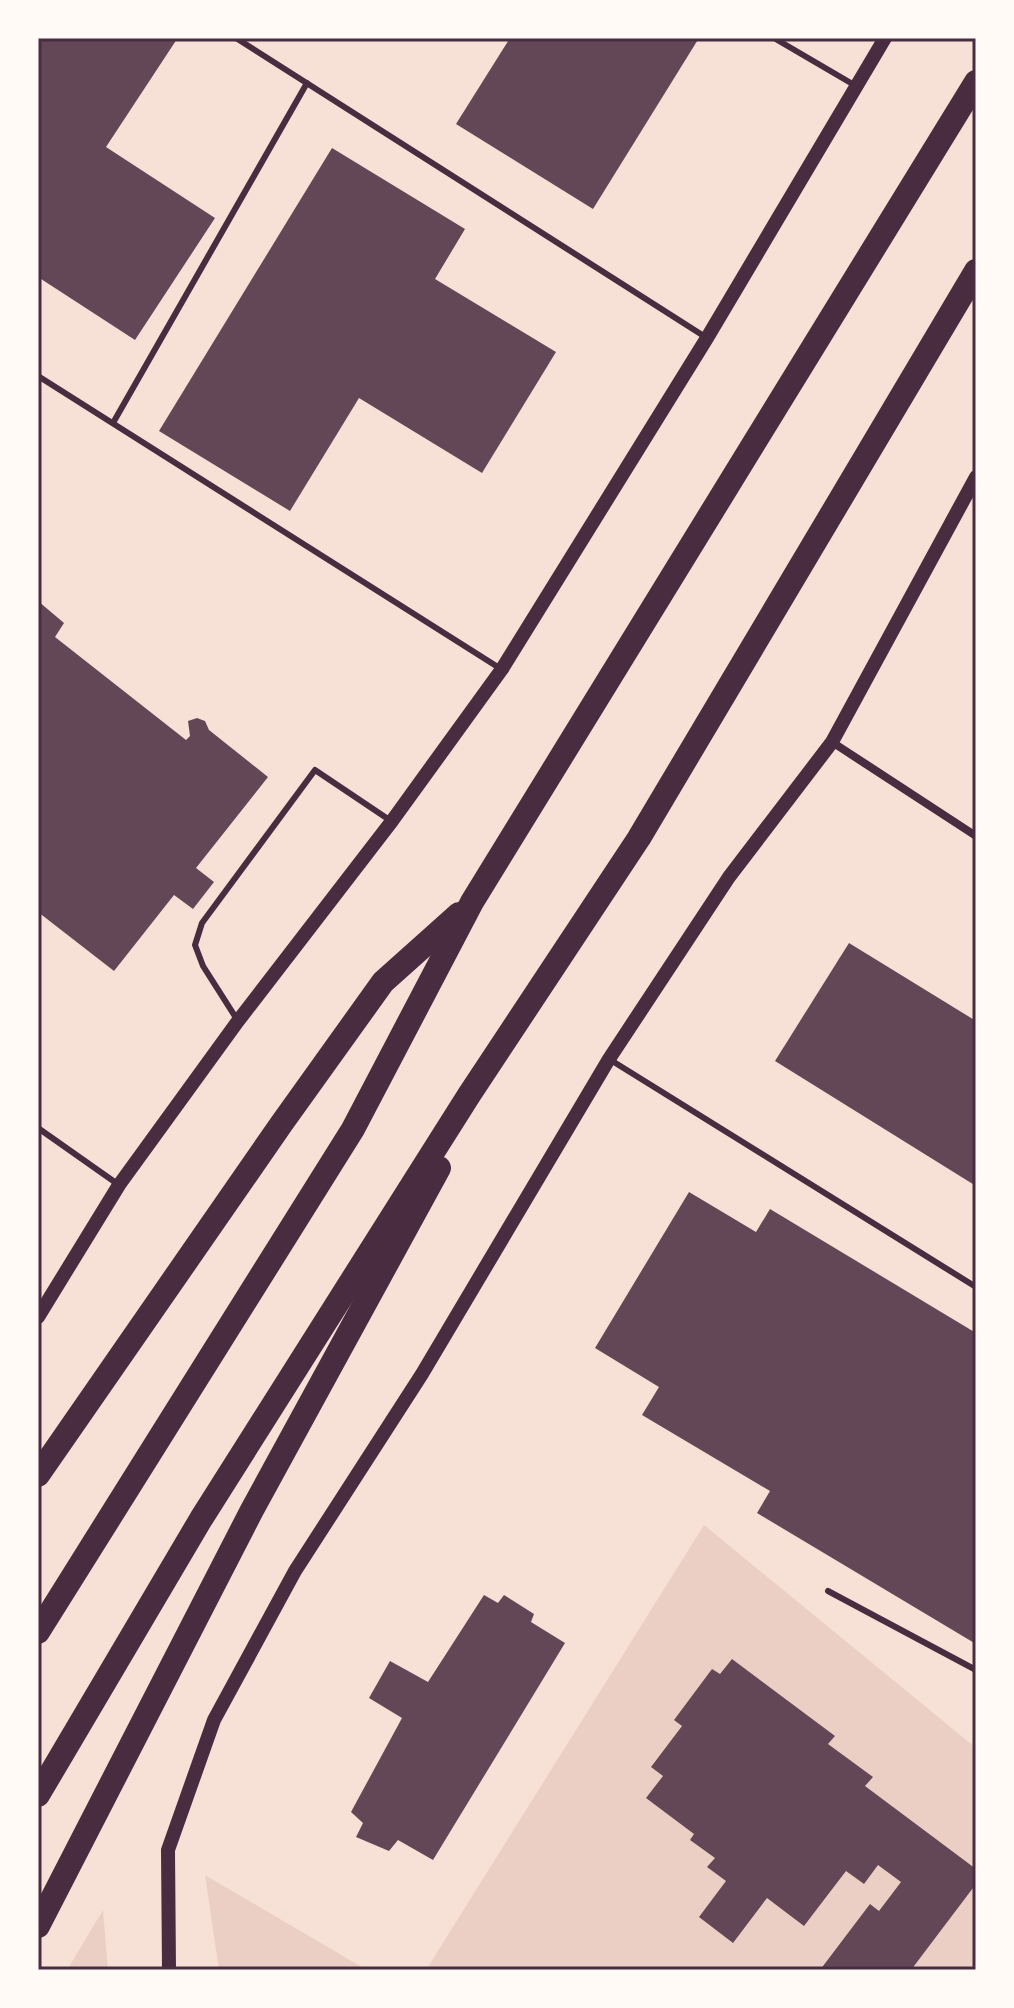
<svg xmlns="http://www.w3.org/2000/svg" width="1014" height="2008" viewBox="0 0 1014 2008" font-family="'Varela Round',sans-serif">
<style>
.green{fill:#ebcfc5}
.building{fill:#644757}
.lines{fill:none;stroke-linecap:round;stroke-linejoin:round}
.service{stroke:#4a2c40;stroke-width:6}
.minor{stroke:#4a2c40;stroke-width:8}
.tertiary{stroke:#4a2c40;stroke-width:14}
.motorway{stroke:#4a2c40;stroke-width:24}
.neatline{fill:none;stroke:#4a2c40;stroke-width:3}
</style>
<rect width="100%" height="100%" fill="#f7e1d7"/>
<g class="green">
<polygon points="704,1525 976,1748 976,1970 426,1970"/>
<polygon points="205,1875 367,1970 219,1970"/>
<polygon points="103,1910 108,1970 67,1970"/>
</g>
<g class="building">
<polygon points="38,38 177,39 106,147 215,218 135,340 38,277"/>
<polygon points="510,38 699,38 593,209 456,124"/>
<polygon points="332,148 465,229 435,279 556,352 482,473 359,398 290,511 159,431"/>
<polygon points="38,601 64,623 55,637 186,740 190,736 188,721 197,718 205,721 209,730 268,777 196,868 214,882 193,909 174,895 114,971 38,912"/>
<polygon points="849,943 976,1021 976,1186 775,1061"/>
<polygon points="689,1192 756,1232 770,1209 976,1333 976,1644 757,1513 770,1491 642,1415 659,1387 595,1348"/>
<polygon points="484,1595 498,1603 504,1595 534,1614 531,1622 565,1643 433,1860 398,1840 389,1851 356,1837 363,1823 351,1812 402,1718 369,1698 390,1661 428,1682"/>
<polygon points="732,1659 835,1736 828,1744 873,1777 865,1786 976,1869 976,1884 911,1970 820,1970 870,1904 879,1911 901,1882 878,1865 864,1884 846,1871 804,1926 767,1898 733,1943 699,1917 726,1881 707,1867 715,1858 690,1840 694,1834 646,1798 663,1776 651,1767 682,1726 674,1720 712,1669 720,1674"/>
</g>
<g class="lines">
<g class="service">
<polyline points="236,38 707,338"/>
<polyline points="774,38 856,86"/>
<polyline points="38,376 501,669"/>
<polyline points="113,423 307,83"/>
<polyline points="238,1021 203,966 195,945 202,923 315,770 391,821"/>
<polyline points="609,1059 976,1287"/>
<polyline points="38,1128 119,1185"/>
<polyline points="828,1591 976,1670"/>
</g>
<polyline class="minor" points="832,742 976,836"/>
<g class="tertiary">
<polyline points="38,1317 119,1185 238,1021 392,821 502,669 707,338 885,38"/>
<polyline points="169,1970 168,1850 214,1720 295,1571 422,1374 609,1059 729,877 832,742 976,477"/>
</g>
<g class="motorway">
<polyline points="38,1475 282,1123 383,982 459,914"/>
<polyline points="38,1632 353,1129 472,902 976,82"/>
<polyline points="38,1795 201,1519 469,1095 639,838 976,271"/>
<polyline points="38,1926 252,1510 439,1168"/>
</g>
</g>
<rect width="1014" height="2008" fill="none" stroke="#fffaf5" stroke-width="80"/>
<rect x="40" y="40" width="934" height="1928" class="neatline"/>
</svg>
